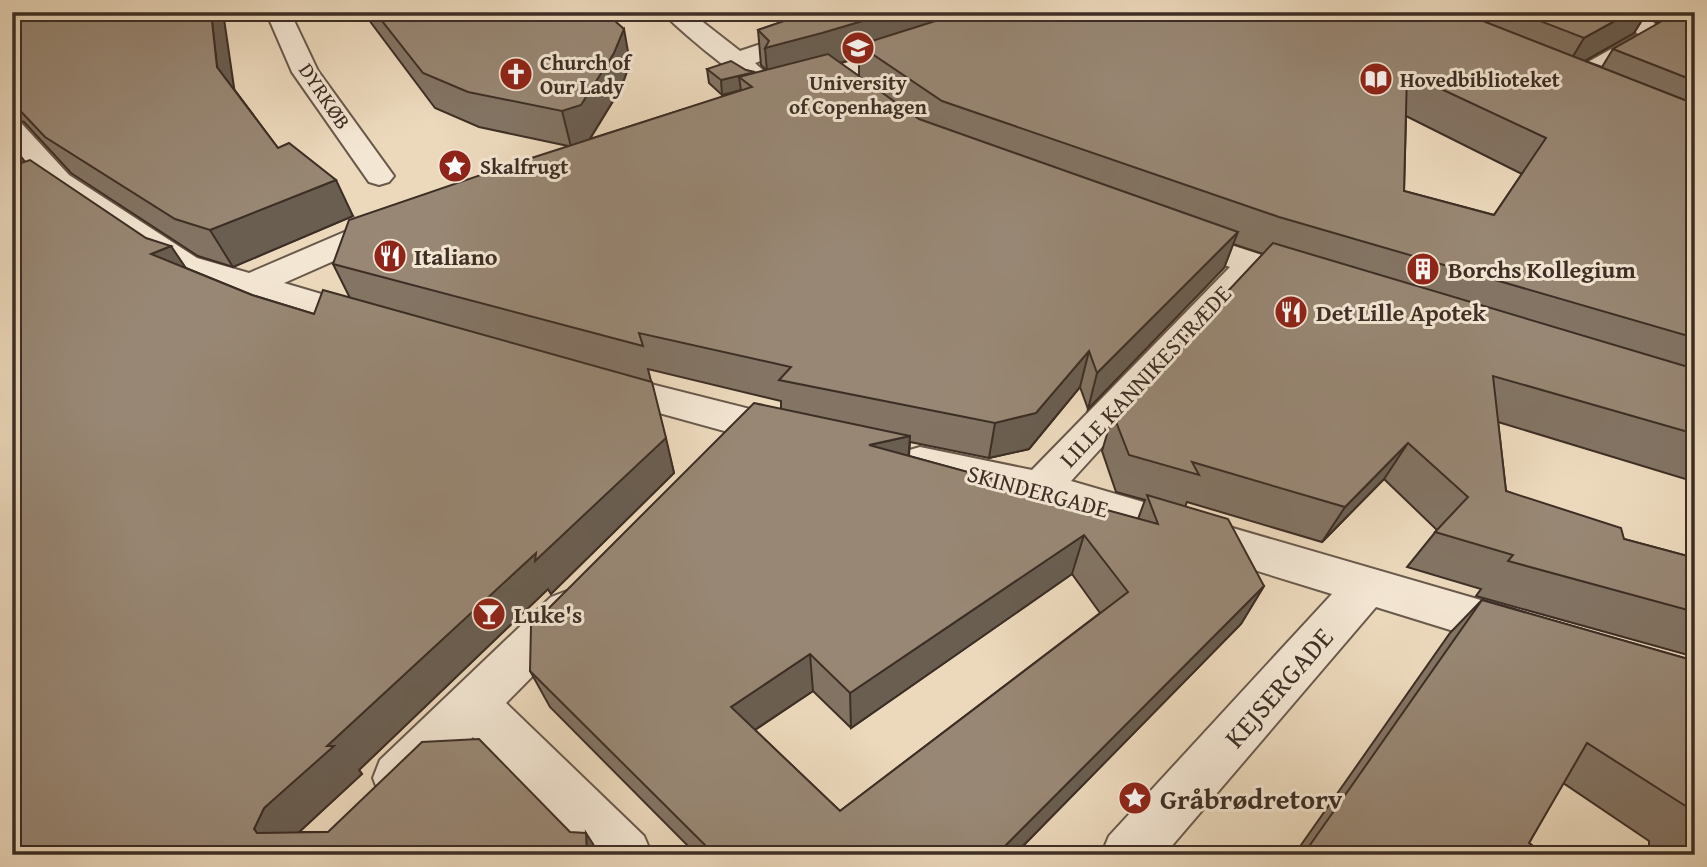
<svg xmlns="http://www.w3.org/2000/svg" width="1707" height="867" viewBox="0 0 1707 867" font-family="'Gentium Book Plus',serif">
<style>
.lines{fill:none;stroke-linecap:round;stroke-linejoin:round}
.minor-casing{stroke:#69594b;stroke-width:4}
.minor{fill:#f3e6d3;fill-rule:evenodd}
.wall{fill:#837464;stroke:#3d2e25;stroke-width:2;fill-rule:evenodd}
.shaded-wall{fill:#6a5e51;stroke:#3d2e25;stroke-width:2}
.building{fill:#988774;stroke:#3d2e25;stroke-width:2;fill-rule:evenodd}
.labels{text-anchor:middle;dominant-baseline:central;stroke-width:6;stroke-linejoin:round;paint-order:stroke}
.far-poi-label{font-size:21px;font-weight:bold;fill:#3d2e25;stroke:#f3e6d3;text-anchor:start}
.far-street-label{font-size:21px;fill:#3d2e25;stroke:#f3e6d3}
.poi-label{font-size:24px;font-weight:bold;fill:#3d2e25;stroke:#f3e6d3;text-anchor:start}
.street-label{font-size:24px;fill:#3d2e25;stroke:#f3e6d3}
.near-street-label{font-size:28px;fill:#3d2e25;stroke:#f3e6d3}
.near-poi-label{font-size:28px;font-weight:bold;fill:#3d2e25;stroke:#f3e6d3;text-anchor:start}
</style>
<rect width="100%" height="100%" fill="#ecd9bc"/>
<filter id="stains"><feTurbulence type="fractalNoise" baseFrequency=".00286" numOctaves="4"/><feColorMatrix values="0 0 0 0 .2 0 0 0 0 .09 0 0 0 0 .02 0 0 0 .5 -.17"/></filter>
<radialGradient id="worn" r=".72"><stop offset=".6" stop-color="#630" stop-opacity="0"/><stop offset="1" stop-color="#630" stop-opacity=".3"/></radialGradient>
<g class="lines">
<defs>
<g id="minor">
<polygon points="266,12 290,12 318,71 394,176 389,182 379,185 369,182 292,72"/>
<path d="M663,12H690L740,51L856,12H881L873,22L755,63L769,76L765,82C759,83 755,84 749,82C736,77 671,24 663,12Z"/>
<polygon points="1614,12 1644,12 1665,35 1662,40 1574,92 1565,94 1556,92 1552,86 1556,80 1638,34"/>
<polygon points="910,44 919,47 923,52 919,57 800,93 791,91 787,85 791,79"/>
<polygon points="12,122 22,124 69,175 197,258 249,273 377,218 388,215 399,218 404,225 399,232 284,283 379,311 384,319 379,327 367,331 173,272 49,187 12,147"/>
<polygon points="1181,229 1315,272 1320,280 1315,288 1303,291 1258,276 1071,481 1515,610 1531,616 1538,630 1531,644 1515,650 1376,607 1164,855 1101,855 1109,836 1332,594 1040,504 920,477 906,473 900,462 906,451 920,447 1032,470 1230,267 1170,246 1165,239 1170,232"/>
<polygon points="607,373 786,418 800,423 805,433 800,443 786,448 594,395 589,386 594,377"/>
<polygon points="567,591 583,597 589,611 583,625 506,703 644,836 652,855 588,855 473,737 416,796 398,803 380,796 373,778 380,760 551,597"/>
</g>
</defs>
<use href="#minor" class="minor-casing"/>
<use href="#minor" class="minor"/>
</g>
<g class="wall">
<polygon points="12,12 234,89 278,148 353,216 233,267 198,256 71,173 24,122 13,119"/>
<path d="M363,12H605L630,63L621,88L590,139L741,91V90L722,95L709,83L707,69L746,70L755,73L766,70L761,65L758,30L782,22L768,12H1695V482L1498,422L1506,491L1624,539L1695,558V657L1476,596L1481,589L1407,567L1437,530L1384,479L1322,542L1187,502L1185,507L1264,586L1241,624L1014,855H697L550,707L530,671L781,409V401L648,369L674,473L551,594L548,589L359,770L362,774L299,832H570L12,855L25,162L186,268L252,295L314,314L350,298L333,264L568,146L479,127L435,108ZM1647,12L1658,24L1613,49L1602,67L1585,61L1634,33ZM859,57V76L840,63ZM1406,116L1522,174L1494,215L1404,191ZM1233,244L1263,254L1113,414L1102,451L1116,492L1145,500L1138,519L909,456L910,442L989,458L1029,449L1080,387L1088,409L1224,268ZM1072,574L1100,613L840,811L755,730L813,691L851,728Z"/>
<polygon points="1482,600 1695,661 1695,855 1649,855 1649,841 1563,783 1529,843 1545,855 1294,855 1450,633"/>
</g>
<g class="shaded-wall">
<polygon points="211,12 223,12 236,101 217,67"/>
<polygon points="793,12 847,12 794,30"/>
<polygon points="893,12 1002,12 859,45 859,57 823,68 768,83 765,48"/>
<polygon points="1631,12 1647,12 1634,33 1563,73 1584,38"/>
<polygon points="624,29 630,63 621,88 589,140 571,147 562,111"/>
<polygon points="755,72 739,77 741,90 722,95 721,80"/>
<polygon points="12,145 37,177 12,188"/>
<polygon points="336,180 353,216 233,267 210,230"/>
<polygon points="1238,232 1224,268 1088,409 1097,373"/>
<polygon points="171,246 196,283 151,254"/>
<polygon points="1089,351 1080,387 1029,449 989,458 995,423"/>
<polygon points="910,436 907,478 869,445"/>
<polygon points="666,438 674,473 551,594 548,589 359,770 362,774 297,834 257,833 254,829 264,808 327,746 536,553"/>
<polygon points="1408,443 1384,479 1322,542 1345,507"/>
<polygon points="1084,535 1072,574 851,728 850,693"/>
<polygon points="1264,586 1241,624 1014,855 996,855"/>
<polygon points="810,654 813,691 738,741 731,707"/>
<polygon points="586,833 600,855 587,855"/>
</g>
<g class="building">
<polygon points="12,12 211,12 217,67 278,148 289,143 336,180 210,230 175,219 45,137 12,102"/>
<polygon points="375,12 605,12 624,29 614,53 581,105 562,111 468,92 423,73"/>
<polygon points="810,12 893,12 822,33 765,48 769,41 758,30"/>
<path d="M964,12H1460L1695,104V338L1279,217L942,101L859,45ZM1407,73L1546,138L1494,215L1404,191Z"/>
<polygon points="1517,12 1631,12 1584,38"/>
<polygon points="1678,12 1695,12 1695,81 1613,49"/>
<polygon points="828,54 919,119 1238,232 1097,373 1089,351 1036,413 995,423 779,380 791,367 639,333 643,346 333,264 349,220 516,163 752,87 739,77"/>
<polygon points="731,61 746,70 755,72 721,80 707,69"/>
<polygon points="30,160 146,238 171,246 151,254 252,295 314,314 323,290 652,382 666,438 535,561 536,553 327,746 334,746 264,808 254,829 257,833 328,832 422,742 479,739 570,832 586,833 587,855 12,855 12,166"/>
<polygon points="1273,243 1695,369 1695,434 1493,376 1506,491 1621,528 1624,539 1695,558 1695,612 1508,561 1513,555 1435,532 1468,497 1408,443 1345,507 1192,462 1199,475 1129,455 1113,414"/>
<path d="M754,403L910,436L869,445L1158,524L1147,495L1228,519L1264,586L996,855H715L530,671L531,626ZM1084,535L1128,592L840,811L731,707L810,654L850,693Z"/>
<polygon points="1482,600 1695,661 1695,812 1587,743 1529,843 1545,855 1303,855"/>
</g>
<defs>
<symbol id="university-disc" viewBox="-11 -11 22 22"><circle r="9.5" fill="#8f2418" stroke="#f3e6d3"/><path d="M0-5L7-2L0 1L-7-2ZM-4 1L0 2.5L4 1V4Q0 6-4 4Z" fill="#fff"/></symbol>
<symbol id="church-disc" viewBox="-11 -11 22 22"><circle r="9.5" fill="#8f2418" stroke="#f3e6d3"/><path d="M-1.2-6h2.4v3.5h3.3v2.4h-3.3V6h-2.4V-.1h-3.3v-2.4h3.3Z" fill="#fff"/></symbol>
<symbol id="library-disc" viewBox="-11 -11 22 22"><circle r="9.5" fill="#8f2418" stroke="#f3e6d3"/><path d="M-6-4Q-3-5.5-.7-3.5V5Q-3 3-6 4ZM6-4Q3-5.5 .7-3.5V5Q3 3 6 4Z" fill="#fff"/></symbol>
<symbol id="sight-disc" viewBox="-11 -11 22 22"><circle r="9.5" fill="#8f2418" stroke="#f3e6d3"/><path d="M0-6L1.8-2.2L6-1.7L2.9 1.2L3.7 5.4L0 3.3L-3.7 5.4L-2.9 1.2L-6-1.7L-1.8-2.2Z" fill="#fff"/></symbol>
<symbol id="restaurant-disc" viewBox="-11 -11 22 22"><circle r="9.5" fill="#8f2418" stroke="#f3e6d3"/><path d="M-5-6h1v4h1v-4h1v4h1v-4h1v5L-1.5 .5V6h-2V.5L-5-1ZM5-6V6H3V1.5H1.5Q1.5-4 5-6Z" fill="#fff"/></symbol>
<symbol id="building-disc" viewBox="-11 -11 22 22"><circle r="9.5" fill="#8f2418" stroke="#f3e6d3"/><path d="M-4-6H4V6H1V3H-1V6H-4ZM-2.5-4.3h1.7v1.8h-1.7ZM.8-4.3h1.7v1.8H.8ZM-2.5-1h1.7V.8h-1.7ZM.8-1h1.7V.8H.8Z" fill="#fff"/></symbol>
<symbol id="bar-disc" viewBox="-11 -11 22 22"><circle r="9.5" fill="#8f2418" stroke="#f3e6d3"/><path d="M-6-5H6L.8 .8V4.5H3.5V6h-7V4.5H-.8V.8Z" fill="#fff"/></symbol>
</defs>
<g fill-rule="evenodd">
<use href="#university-disc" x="839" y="29" width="38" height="38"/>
<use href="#church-disc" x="497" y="55" width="38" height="38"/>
<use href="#library-disc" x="1357" y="60" width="38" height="38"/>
<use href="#sight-disc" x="436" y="147" width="38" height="38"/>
<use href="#restaurant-disc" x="371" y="237" width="38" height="38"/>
<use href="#building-disc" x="1404" y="250" width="38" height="38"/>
<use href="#restaurant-disc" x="1272" y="293" width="38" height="38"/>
<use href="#bar-disc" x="470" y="595" width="38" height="38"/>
<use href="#sight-disc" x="1116" y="779" width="38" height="38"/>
</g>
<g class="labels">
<g class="far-poi-label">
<text x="540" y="62">Church of<tspan x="540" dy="24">Our Lady</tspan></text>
<text x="1400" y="79">Hovedbiblioteket</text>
<text x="858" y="82" text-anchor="middle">University<tspan x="858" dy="24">of Copenhagen</tspan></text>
<text x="480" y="166">Skalfrugt</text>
</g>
<g class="far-street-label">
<text transform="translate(325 96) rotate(56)">DYRKØB</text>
</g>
<g class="poi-label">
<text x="414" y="256">Italiano</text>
<text x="1448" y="269">Borchs Kollegium</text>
<text x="1316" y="312">Det Lille Apotek</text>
<text x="514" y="614">Luke's</text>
</g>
<g class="street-label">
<text transform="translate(1145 376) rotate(-47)">LILLE KANNIKESTRÆDE</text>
<text transform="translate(1038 491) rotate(15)">SKINDERGADE</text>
</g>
<g class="near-street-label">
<text transform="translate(1278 687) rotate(-49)">KEJSERGADE</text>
</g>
<g class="near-poi-label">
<text x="1160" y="798">Gråbrødretorv</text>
</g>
</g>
<rect width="1707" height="867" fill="none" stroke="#ecd9bc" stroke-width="42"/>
<rect x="14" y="14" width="1679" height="839" fill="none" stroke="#3d2e25" stroke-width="3.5"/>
<rect x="21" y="21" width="1665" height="825" fill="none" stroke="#3d2e25" stroke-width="2"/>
<rect width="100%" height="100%" filter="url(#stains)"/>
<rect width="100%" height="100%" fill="url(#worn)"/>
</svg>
